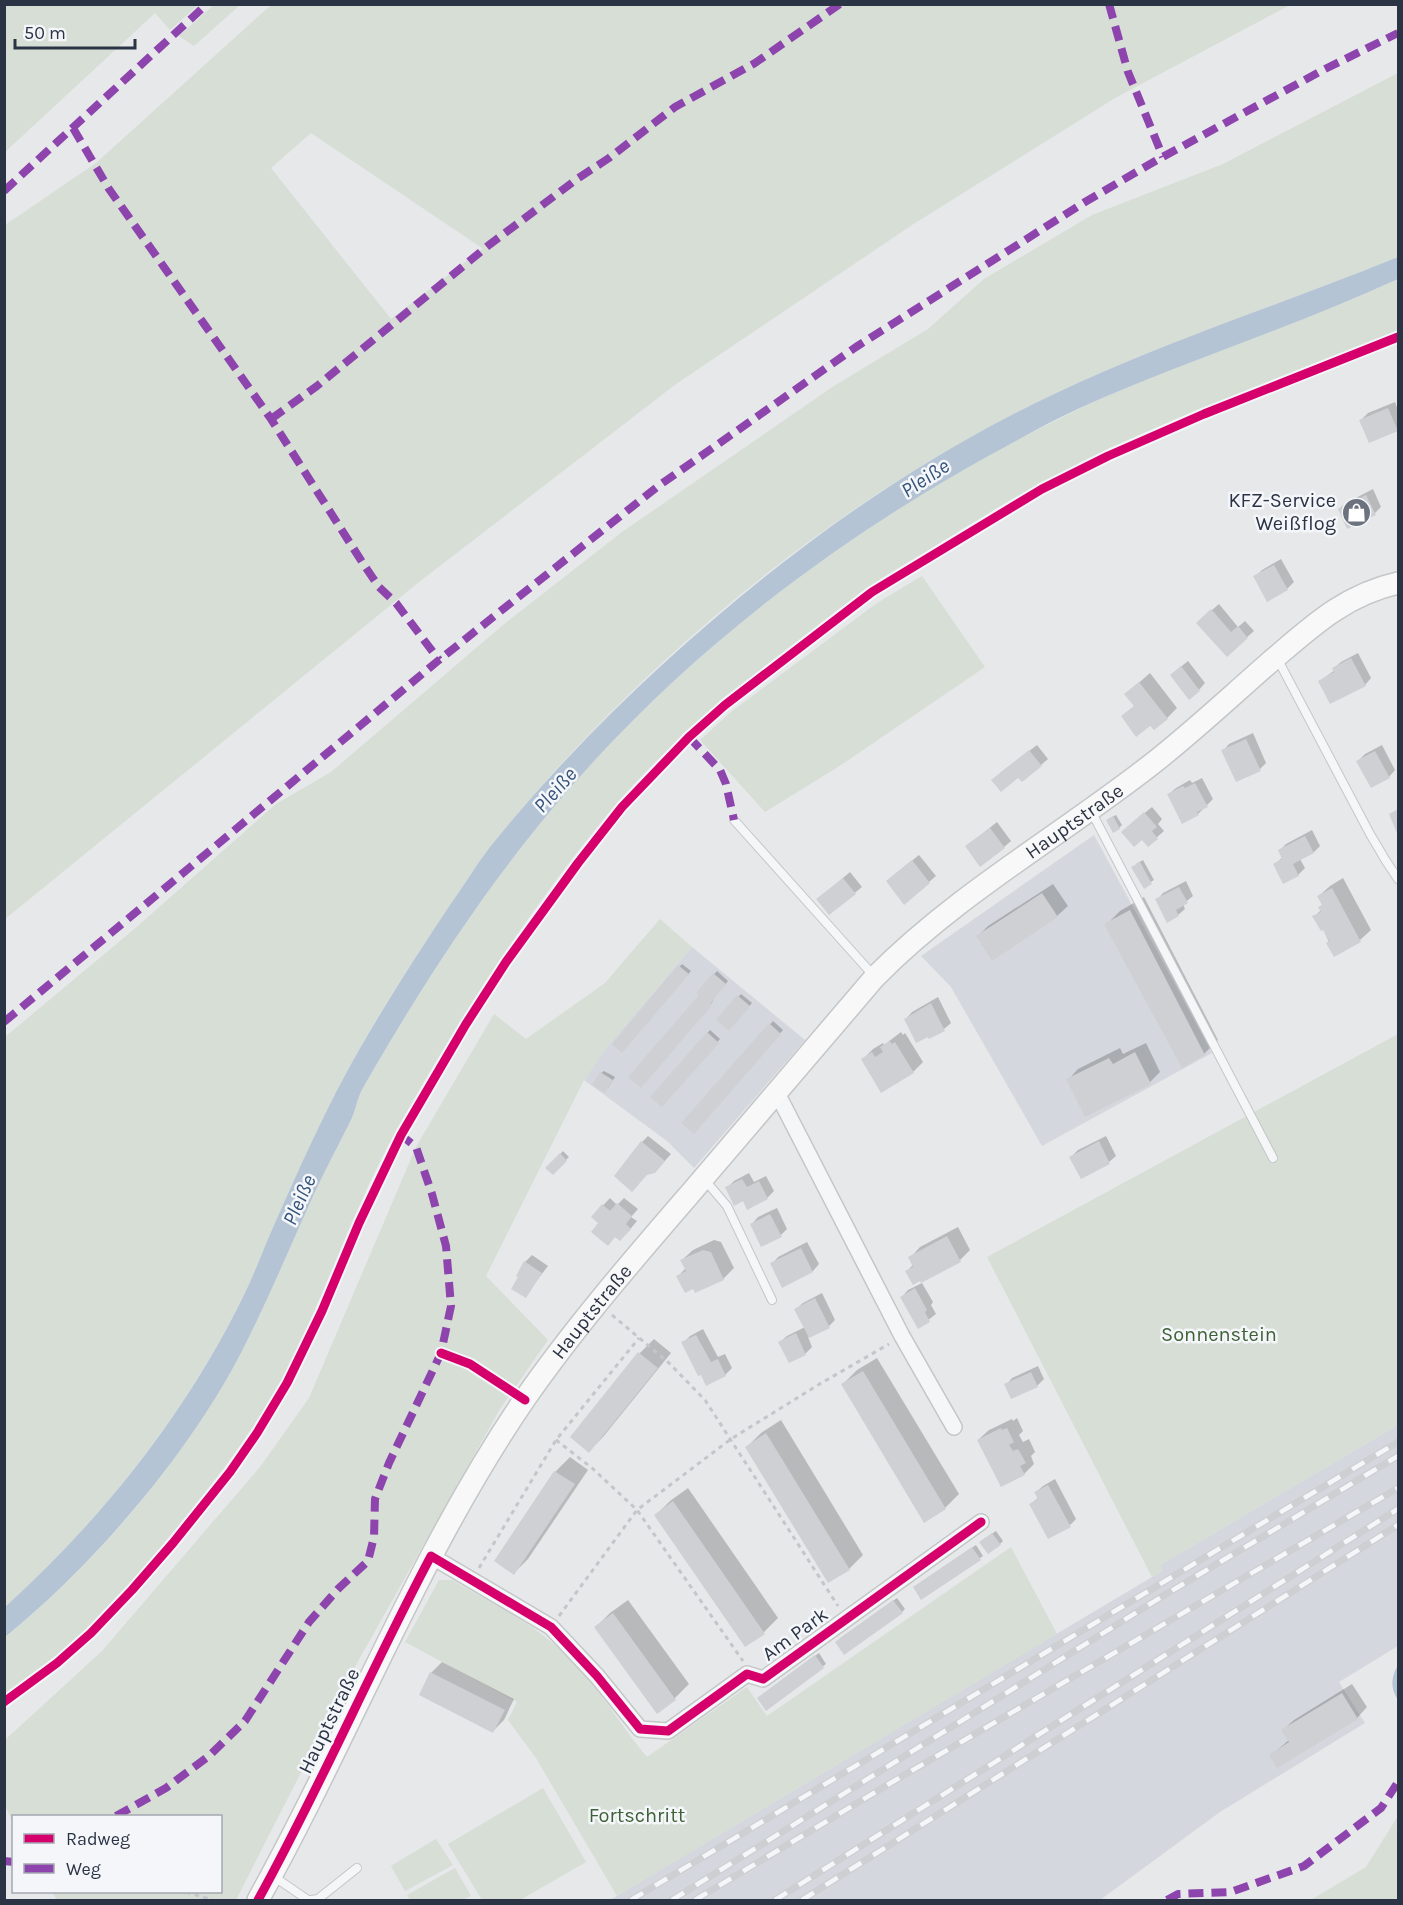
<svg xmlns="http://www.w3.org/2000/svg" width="1403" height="1905" viewBox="0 0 1403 1905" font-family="Karla,sans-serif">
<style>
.built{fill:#d4d7dd}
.green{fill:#d6ded6;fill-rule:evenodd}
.water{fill:#b4c4d5}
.shadow{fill:#0003}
.building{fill:#ced0d3}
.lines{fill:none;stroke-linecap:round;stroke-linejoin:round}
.lane-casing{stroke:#c4c6c8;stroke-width:10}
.street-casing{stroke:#c4c6c8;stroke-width:18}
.secondary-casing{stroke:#c4c6c8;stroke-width:24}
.path{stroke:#c5c6ca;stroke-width:3;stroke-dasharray:4.5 4.5;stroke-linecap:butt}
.lane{stroke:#f5f6f7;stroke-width:8}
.street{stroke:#f5f6f7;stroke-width:15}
.secondary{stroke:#f8f8f8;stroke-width:21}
.rail-casing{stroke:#cecfd2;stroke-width:7}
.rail{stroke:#f4f6f9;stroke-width:4.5;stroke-dasharray:14;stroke-linecap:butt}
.quiet{stroke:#8e44ad;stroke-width:8;stroke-dasharray:15 8;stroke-linecap:butt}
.cycleway-casing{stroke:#f4f6f9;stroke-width:13}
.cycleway{stroke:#d6006c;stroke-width:9}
.labels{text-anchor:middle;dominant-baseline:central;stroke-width:5;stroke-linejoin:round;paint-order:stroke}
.poi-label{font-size:20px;fill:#2b3445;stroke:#f4f6f9;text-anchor:end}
.street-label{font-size:20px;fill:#2b3445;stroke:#f4f6f9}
.park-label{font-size:20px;fill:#3f6138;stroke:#f4f6f9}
.water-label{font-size:21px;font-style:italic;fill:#34527a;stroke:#f4f6f9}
</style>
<rect width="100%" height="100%" fill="#e6e8ea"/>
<g class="built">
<polygon points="1094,835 1212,1053 1042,1146 951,987 921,956"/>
<polygon points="692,947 805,1040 694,1168 667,1141 584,1080 607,1047"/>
<polygon points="1398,1425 1398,1646 1339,1682 1365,1723 1220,1812 1100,1900 610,1900 1142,1583 1162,1571 1160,1565"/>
</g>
<g class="green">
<polygon points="5,4 198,4 198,5 170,30 155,13 5,152"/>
<polygon points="215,4 240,5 194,46 179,36"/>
<path d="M271,5V4L1290,5L1115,98L915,223L676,384L419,582L5,919V225L96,163ZM311,133L482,248V249L391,319L271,168Z"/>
<path d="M1398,73V257C1283,304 1164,341 1052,395C839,496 637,663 490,847C474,868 460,892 445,914C414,958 385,1003 359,1050C327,1106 301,1164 275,1223C264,1247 255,1273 243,1297C184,1415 102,1519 5,1607V1037L132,931L276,804L331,772L503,625L622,532L834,386L928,329L984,279L1092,215L1223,164Z"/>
<path d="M1398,279V330C1302,372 1203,405 1108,449C1047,477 989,512 932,548C909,562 885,575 863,591C839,609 815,628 791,647C729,695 669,743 618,802C534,901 460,1016 397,1129C353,1208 325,1296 283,1377C257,1425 225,1468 191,1510C149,1562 105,1616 53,1658C38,1671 21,1682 5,1694V1637C96,1564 188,1455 242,1351C268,1300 290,1247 314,1194C325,1170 338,1146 350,1122C355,1113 356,1103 360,1094C364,1085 370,1076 375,1067C424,983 478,900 539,825C681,649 869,511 1071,413C1177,361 1291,328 1398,279Z"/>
<polygon points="922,576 985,667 841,765 765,812 700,740 731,712 877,603"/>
<polygon points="660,919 692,947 607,1047 584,1080 486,1276 548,1340 500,1409 352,1672 236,1900 57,1900 52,1892 220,1892 220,1816 14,1816 13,1822 5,1806 5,1740 102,1651 260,1467 309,1398 416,1147 494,1014 526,1039 605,983"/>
<polygon points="1398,1034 1398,1425 1160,1565 1162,1571 1152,1577 987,1257"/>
<path d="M1011,1547L1057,1634L617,1896L536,1758L508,1720L517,1702L405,1642L439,1580H452C487,1601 526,1619 557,1647C593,1678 617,1721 647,1757L747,1687L767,1716Z"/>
<polygon points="543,1788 586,1862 520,1900 482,1900 448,1844"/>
<polygon points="1398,1816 1398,1900 1311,1900 1366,1867"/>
<polygon points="436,1839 453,1865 405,1891 391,1866"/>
<polygon points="455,1868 471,1896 462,1900 410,1900 407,1895"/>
</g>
<g class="water">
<path d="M1398,257V279C1294,327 1184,361 1080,408C1049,422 1020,439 990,455C820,549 662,672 539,825C478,900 424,983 375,1067C370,1076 364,1085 360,1094C356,1103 355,1113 350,1122C338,1146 325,1170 314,1194C290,1247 268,1300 242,1351C189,1454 95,1564 5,1637V1607C102,1519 185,1415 243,1297C255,1273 264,1247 275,1223C301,1164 327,1106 359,1050C387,1001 418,953 450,905C464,886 476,865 490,847C543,781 601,721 663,664C780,557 908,463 1052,395C1164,341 1283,304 1398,257Z"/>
<path d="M1398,1665V1700C1390,1688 1391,1677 1398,1665Z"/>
</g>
<g class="shadow">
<polygon points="1395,402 1398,410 1397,429 1361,420 1368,413"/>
<polygon points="1373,489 1381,507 1375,513 1339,509 1346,503"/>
<polygon points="1281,559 1294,582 1287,589 1268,600 1255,577 1262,570"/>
<polygon points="1219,604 1238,627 1245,621 1254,631 1227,655 1205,616"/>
<polygon points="1358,653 1371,678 1365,685 1320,681 1335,670 1334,668 1341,662"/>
<polygon points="1188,661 1205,683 1199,690 1178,669"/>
<polygon points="1150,673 1177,708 1167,718 1151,724 1123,717 1135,705 1126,694"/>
<polygon points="1253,733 1266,763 1260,769 1223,751 1229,744"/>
<polygon points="1037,745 1048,759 1041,765 1019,776 1000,773"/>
<polygon points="1382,745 1395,770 1389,777 1358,761 1365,754"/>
<polygon points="1202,778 1213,799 1198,814 1169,794 1176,788 1190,780 1192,783"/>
<polygon points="1152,807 1162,819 1158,824 1164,831 1148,845 1130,825"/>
<polygon points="1116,815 1122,825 1119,828 1110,818"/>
<polygon points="997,822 1011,841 1004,847 967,846"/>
<polygon points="1312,830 1320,846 1314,852 1300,859 1305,868 1298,875 1274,865 1283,857 1280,850 1286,844"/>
<polygon points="919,855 936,876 929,882 894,875"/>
<polygon points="1143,860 1154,880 1144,886 1136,864"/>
<polygon points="850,872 862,887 830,913 825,893"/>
<polygon points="1343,878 1371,930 1360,940 1334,955 1323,928 1314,917 1321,910 1323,904 1319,896 1330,886"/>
<polygon points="1186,881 1193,896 1183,904 1185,909 1178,915 1157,900 1163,893"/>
<polygon points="1053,884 1068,906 1057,916 978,936 988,926"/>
<polygon points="1144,897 1218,1040 1204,1054 1106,925 1120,911"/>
<polygon points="682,964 691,971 622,1051 614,1043"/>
<polygon points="717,971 728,981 712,1000 713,1001 641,1086 701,995 698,993"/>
<polygon points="741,994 752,1003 729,1029 719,1020"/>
<polygon points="938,997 951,1023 944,1029 929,1037 906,1019 912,1012"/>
<polygon points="773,1021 783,1030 694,1132 683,1123"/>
<polygon points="710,1030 720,1039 662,1105 652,1096"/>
<polygon points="901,1032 903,1035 905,1033 923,1062 913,1072 863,1059 873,1049 883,1043 884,1045"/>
<polygon points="1146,1043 1160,1072 1150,1082 1068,1080 1078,1069 1120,1048 1123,1054"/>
<polygon points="604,1071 615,1077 608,1088 601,1073"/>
<polygon points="648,1136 671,1154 655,1172 647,1173 642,1142"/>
<polygon points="1106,1136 1116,1156 1109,1162 1071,1157 1078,1150"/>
<polygon points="563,1151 569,1157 553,1173 547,1168"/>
<polygon points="749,1173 754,1182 766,1176 774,1191 767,1198 743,1199 727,1188 734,1181"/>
<polygon points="610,1198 617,1205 624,1198 638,1209 631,1217 637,1221 627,1233 593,1216"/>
<polygon points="777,1208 787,1229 781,1235 752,1224 758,1217"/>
<polygon points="958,1227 970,1250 960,1260 907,1271 913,1265 910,1258 920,1247"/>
<polygon points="714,1240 721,1242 734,1268 723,1279 696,1291 694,1287 678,1276 686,1268 682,1260 693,1250"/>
<polygon points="807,1242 819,1264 813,1271 783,1286 772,1264 778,1257"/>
<polygon points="532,1255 548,1266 525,1296 520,1277 518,1275 525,1262"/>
<polygon points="922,1283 933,1302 931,1305 936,1314 919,1327 902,1297 908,1290"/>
<polygon points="822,1293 835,1320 829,1326 808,1337 812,1347 805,1354 789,1361 780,1342 787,1336 805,1327 796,1309 803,1303"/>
<polygon points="703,1329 718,1357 725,1354 732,1368 725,1375 683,1343 690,1336"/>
<polygon points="654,1339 671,1353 603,1437 589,1451 640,1353"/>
<polygon points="877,1358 959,1494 945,1508 843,1384 857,1370"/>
<polygon points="1038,1366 1044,1379 1037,1386 1006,1385 1012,1378"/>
<polygon points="1017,1418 1023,1431 1019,1435 1023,1442 1029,1439 1035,1452 1031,1456 1034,1464 1024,1474 978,1440 989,1430 1012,1419 1013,1421"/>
<polygon points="781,1420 863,1555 849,1569 747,1447 761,1433"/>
<polygon points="570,1457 588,1470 528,1559 514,1573 496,1561 556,1471"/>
<polygon points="1055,1479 1076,1519 1070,1525 1031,1504 1038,1498 1036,1492 1043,1486"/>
<polygon points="688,1488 778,1618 764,1632 745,1645 656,1515 670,1501"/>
<polygon points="996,1531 1003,1541 1000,1544 984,1539"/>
<polygon points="976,1545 983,1556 980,1558 922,1598 917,1585"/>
<polygon points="897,1598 905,1609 902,1612 839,1639"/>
<polygon points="628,1600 689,1684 675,1698 657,1712 596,1627 610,1613"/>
<polygon points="819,1653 826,1664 766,1708 762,1695"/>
<polygon points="442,1662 514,1699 504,1720 493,1731 421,1694 431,1673"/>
<polygon points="1352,1684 1367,1707 1357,1718 1271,1755 1289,1740 1283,1730 1294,1720"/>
</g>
<g class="building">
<polygon points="1388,408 1398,431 1369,443 1359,420"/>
<polygon points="1366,495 1376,515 1347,529 1338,509"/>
<polygon points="1274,565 1288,590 1267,602 1253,576"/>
<polygon points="1211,609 1231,632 1238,626 1248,638 1227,657 1196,623"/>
<polygon points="1351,658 1366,686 1330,704 1318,681 1334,672 1332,668"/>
<polygon points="1181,666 1200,691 1189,700 1170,675"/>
<polygon points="1139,682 1168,719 1154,730 1150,726 1136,737 1121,716 1134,706 1124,694"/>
<polygon points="1246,739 1261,771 1236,782 1221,750"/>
<polygon points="1029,750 1042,766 1022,782 1018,778 1001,792 991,780"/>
<polygon points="1375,751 1390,778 1371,788 1356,761"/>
<polygon points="1195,783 1208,807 1197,812 1199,815 1182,824 1167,794 1183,786 1185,788"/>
<polygon points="1398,809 1398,832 1397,833 1389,814"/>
<polygon points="1144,812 1157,827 1152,831 1158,839 1148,847 1142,840 1134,847 1121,832"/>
<polygon points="1113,816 1120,829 1113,833 1106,820"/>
<polygon points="990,828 1005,848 980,867 965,846"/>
<polygon points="1305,836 1314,853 1293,864 1299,876 1283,884 1273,864 1282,859 1278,850"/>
<polygon points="912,860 930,883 904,905 886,881"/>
<polygon points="1140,862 1152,884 1144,889 1131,867"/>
<polygon points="843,878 856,894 829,915 816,899"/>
<polygon points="1179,887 1188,903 1176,910 1179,916 1167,923 1155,899"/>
<polygon points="1332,888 1361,942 1334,957 1326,943 1329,941 1323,930 1321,931 1312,916 1321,912 1318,907 1322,905 1317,896"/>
<polygon points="1042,893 1058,917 992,961 976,936"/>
<polygon points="1130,910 1205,1055 1182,1068 1104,924"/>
<polygon points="678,965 689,974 622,1053 612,1044"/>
<polygon points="713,973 726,984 710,1004 712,1005 641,1088 628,1077 699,995 696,993"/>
<polygon points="737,995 750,1006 729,1031 716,1020"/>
<polygon points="931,1003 945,1031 929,1039 928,1037 916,1043 904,1019"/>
<polygon points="769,1023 781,1034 694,1134 681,1123"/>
<polygon points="707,1032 719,1043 662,1107 650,1097"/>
<polygon points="890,1041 892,1044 895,1042 914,1073 881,1093 861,1059 872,1052 875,1057 883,1052 880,1047"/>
<polygon points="1135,1052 1151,1084 1085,1117 1066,1079 1109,1058 1113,1064"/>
<polygon points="600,1072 613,1080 605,1093 592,1085"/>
<polygon points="641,1141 665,1161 655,1173 647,1175 632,1192 614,1176"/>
<polygon points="1099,1141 1110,1164 1081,1179 1069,1157"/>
<polygon points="560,1153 567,1161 553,1175 545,1168"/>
<polygon points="742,1179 747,1187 759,1181 768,1199 747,1210 743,1201 734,1206 725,1187"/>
<polygon points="617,1203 632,1216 626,1224 631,1229 620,1241 615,1237 608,1246 591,1232 598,1223 591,1217 602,1204 610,1211"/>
<polygon points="770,1214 782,1237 761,1247 750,1224"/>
<polygon points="947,1236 961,1262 921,1283 920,1281 913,1285 905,1271 913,1267 908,1257"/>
<polygon points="801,1248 813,1272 782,1288 770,1263"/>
<polygon points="703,1250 711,1252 724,1280 695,1293 693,1289 685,1293 676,1276 686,1271 680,1260"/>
<polygon points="524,1261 542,1273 526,1298 511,1289 518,1277 516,1276"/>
<polygon points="915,1288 927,1310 925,1312 930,1322 918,1329 900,1297"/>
<polygon points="815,1298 830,1328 809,1338 794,1309"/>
<polygon points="796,1333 806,1355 789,1363 778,1342"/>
<polygon points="696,1335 711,1362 718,1359 726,1376 706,1386 701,1375 698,1376 681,1342"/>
<polygon points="638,1352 658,1368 589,1453 570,1437"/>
<polygon points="863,1371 946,1509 924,1523 841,1384"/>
<polygon points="1031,1372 1038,1387 1011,1399 1004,1384"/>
<polygon points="1001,1428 1002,1430 1007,1428 1014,1442 1009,1445 1013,1451 1018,1449 1026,1463 1020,1466 1025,1475 1001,1487 977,1440"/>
<polygon points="766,1433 850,1570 828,1583 745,1447"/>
<polygon points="554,1471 575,1484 514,1575 494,1561"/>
<polygon points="1048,1485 1071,1527 1048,1539 1029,1504 1038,1499 1034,1492"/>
<polygon points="673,1501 765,1634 745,1647 654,1515"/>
<polygon points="992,1533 1001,1545 988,1554 979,1542"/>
<polygon points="972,1547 981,1560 921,1600 913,1587"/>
<polygon points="893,1600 903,1613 844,1655 835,1642"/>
<polygon points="613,1613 676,1700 657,1714 594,1627"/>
<polygon points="815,1655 824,1668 766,1711 757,1698"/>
<polygon points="430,1672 505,1710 493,1733 419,1695"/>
<polygon points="1342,1693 1358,1719 1277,1768 1269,1755 1289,1742 1281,1730"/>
</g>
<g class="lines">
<defs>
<g id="lane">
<polyline points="1277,658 1370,834 1386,861 1398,879"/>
<polyline points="1091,811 1273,1158"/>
<polyline points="734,820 873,975"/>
<polyline points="704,1179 727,1206 772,1300"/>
<polyline points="273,1876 308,1900"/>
<polyline points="311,1900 318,1899 357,1868"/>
</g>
<g id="street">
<polyline points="777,1093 902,1336 954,1427"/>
<polyline points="431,1556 551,1627 597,1676 640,1729 668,1731 747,1674 763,1679 981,1522"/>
</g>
<g id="secondary">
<path id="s1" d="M258,1900C350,1735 417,1557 524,1400C574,1328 632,1261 689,1195C751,1122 813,1050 875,977C957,894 1060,836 1152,764C1193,732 1230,697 1269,663C1310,628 1344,595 1398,583"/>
</g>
</defs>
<use href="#lane" class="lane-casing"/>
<use href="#street" class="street-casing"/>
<use href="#secondary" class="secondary-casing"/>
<g class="path">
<polyline points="612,1315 669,1363 705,1400 838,1606"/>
<polyline points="556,1440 592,1468 637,1510 743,1661"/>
<polyline points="479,1568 556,1440 639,1338"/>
<polyline points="559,1616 637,1510 731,1439 818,1385 889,1344"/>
<polyline points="186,1892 213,1900"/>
</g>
<use href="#lane" class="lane"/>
<use href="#street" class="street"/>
<use href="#secondary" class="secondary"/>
<defs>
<g id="rail">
<polyline points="631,1900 1398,1442"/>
<polyline points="672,1900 1163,1596 1398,1456"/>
<polyline points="695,1900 894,1781 1398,1488"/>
<polyline points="775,1900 1398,1509"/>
<polyline points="802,1900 1398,1525"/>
</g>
</defs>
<use href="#rail" class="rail-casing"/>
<use href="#rail" class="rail"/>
<g class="quiet">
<polyline points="1109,4 1128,72 1163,157"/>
<polyline points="73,128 109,189 271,419 364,565 379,587 396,603 439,660"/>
<polyline points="4,191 207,4"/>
<polyline points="271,419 317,386 489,245 577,179 609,158 675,107 755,63 840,4"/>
<polyline points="689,737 720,770 726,784 734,820"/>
<polyline points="4,1022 439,660 657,487 856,347 1085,202 1157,160 1323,70 1398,33"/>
<polyline points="116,1816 166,1788 209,1756 245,1721 309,1622 339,1588 368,1561 374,1537 375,1499 389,1463 441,1353 451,1306 446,1246 432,1194 416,1147 401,1135"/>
<polyline points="4,1861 14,1862"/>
<polyline points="1167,1900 1178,1894 1231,1892 1304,1866 1381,1808 1398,1782"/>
</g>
<defs>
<g id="cycleway">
<polyline points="441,1353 470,1364 525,1400"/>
<polyline points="4,1702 57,1663 91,1633 132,1590 173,1543 230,1472 257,1433 287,1383 322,1311 359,1223 401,1135 466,1024 506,962 578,863 622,807 689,737 725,705 872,592 1042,489 1108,456 1204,414 1398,337"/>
<path d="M258,1900C320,1788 371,1669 431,1556L551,1627L597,1676L640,1729L668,1731L747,1674L763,1679L981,1522"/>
</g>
</defs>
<use href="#cycleway" class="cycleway-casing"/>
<use href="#cycleway" class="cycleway"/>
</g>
<defs>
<symbol id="shop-disc" viewBox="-11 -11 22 22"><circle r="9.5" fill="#6c737f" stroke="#f4f6f9"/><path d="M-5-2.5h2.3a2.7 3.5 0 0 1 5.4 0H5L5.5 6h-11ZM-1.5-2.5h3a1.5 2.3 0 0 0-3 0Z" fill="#fff"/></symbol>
</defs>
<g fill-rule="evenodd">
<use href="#shop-disc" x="1340" y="496" width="33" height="33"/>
</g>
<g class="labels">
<g class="poi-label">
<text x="1336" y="500">KFZ-Service<tspan x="1336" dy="23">Weißflog</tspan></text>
</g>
<g class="street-label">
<text stroke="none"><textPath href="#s1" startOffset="1370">Hauptstraße</textPath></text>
<text stroke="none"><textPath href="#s1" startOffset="678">Hauptstraße</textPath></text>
<text transform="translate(795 1634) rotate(-36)">Am Park</text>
<text transform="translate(329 1721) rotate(-64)">Hauptstraße</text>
</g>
<g class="park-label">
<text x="1219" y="1334">Sonnenstein</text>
<text x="637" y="1815">Fortschritt</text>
</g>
<g class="water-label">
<text transform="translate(925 478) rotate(-33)">Pleiße</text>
<text transform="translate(555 790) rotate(-48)">Pleiße</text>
<text transform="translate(299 1200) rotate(-66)">Pleiße</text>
</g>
</g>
<rect width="1403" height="1905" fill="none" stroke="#2b3445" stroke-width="12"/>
<rect x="12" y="1815" width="210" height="78" fill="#f4f6f9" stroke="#a4a8b1" stroke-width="1.5"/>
<rect x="24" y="1834" width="30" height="9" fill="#d6006c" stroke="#a4a8b1" stroke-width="1.5"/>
<text x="66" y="1845" font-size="18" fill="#2b3445">Radweg</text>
<rect x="24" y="1864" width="30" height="9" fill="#8e44ad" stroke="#a4a8b1" stroke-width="1.5"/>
<text x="66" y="1875" font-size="18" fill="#2b3445">Weg</text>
<path d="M15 39v9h120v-9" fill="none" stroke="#2b3445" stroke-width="3"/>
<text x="24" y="39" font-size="18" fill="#2b3445" stroke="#f4f6f9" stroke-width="4.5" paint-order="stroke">50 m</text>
</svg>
